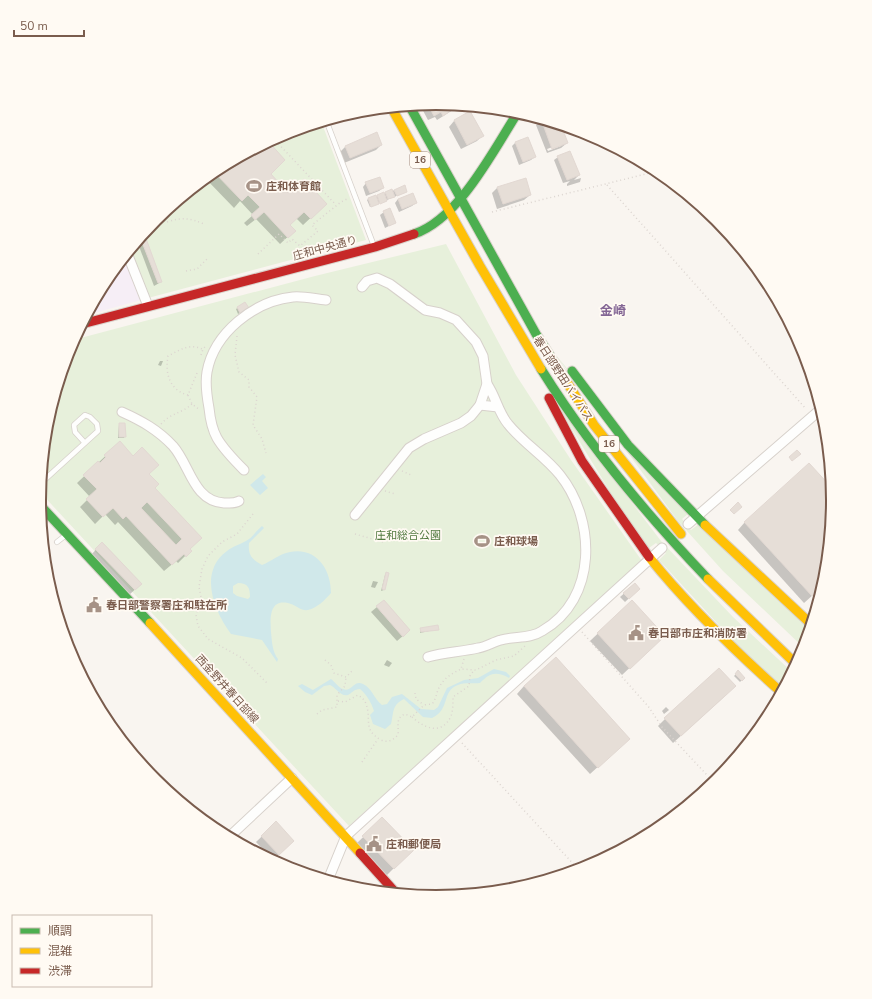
<svg xmlns="http://www.w3.org/2000/svg" width="872" height="999" viewBox="0 0 872 999" font-family="'Nunito Sans','Noto Sans JP',sans-serif">
<style>
.education{fill:#f6eef6}
.green{fill:#e7f0db}
.water{fill:#d0e8ea;fill-rule:evenodd}
.shadow{fill:#0003;fill-rule:evenodd}
.building{fill:#e6ded7;stroke:#e2d8d2;fill-rule:evenodd}
.lines{fill:none;stroke-linecap:round;stroke-linejoin:round}
.lane-casing{stroke:#d7d1cb;stroke-width:6}
.street-casing{stroke:#d7d1cb;stroke-width:11}
.fast-casing{stroke:#d9d2cb;stroke-width:11}
.slow-casing{stroke:#d9d2cb;stroke-width:11}
.jam-casing{stroke:#d9d2cb;stroke-width:11}
.path{stroke:#dcd5d0;stroke-width:1.5;stroke-dasharray:1 3;stroke-linecap:butt}
.lane{stroke:#fefefd;stroke-width:4.5}
.street{stroke:#fefefd;stroke-width:9}
.fast{stroke:#4caf50;stroke-width:9}
.slow{stroke:#ffc107;stroke-width:9}
.jam{stroke:#c62828;stroke-width:9}
.labels{text-anchor:middle;dominant-baseline:central;stroke-width:3.5;stroke-linejoin:round;paint-order:stroke}
.shield{fill:#fffaf3;stroke:#a28b7f;stroke-width:1}
.shield-label{font-size:10px;font-weight:bold;fill:#7a5c4d}
.poi-label{font-size:11px;font-weight:bold;fill:#7a5c4d;stroke:#fffaf3;text-anchor:start}
.street-label{font-size:11px;fill:#7a5c4d;stroke:#fffaf3}
.park-label{font-size:11px;fill:#537a41;stroke:#fffaf3}
.quarter-label{font-size:13px;font-weight:bold;fill:#846695;stroke:#fffaf3}
.rim{fill:none;stroke:#7a5c4d;stroke-width:2}
</style>
<rect width="100%" height="100%" fill="#f9f5f0"/>
<polygon class="education" points="125,256 141,300 87,315 106,279"/>
<g class="green">
<polygon points="321,121 366,240 148,298 129,251 155,219 216,169 284,133"/>
<polygon points="446,244 516,375 571,460 642,561 349,826 40,492 47,422 69,347 73,340 315,276"/>
<polygon points="555,354 689,513 682,519 691,530 699,524 810,629 804,648 723,571 678,521"/>
<polygon points="556,403 661,541 733,617 792,672 783,688 751,660 659,560 666,553 656,543 649,548 617,503"/>
</g>
<g class="water">
<polygon points="263,474 266,477 262,481 268,488 260,495 250,485"/>
<path d="M262,526L264,528L249,543C248,554 251,559 262,565C272,561 279,554 290,552C317,547 331,570 331,593C325,600 317,608 308,610C301,611 297,606 291,604C269,597 270,618 271,632C272,641 272,651 278,659L277,662L262,640L231,634C214,611 198,572 227,551C233,546 242,544 249,539C253,536 257,530 262,526ZM238,583C248,583 250,588 250,597L248,599L237,596L233,593V586Z"/>
<path d="M494,669L506,672L510,676L509,678C496,671 490,673 480,683C473,684 465,682 458,685C441,691 451,709 432,718L423,717L404,699C391,705 394,714 391,724L385,729L373,724L370,715L374,711C371,702 367,695 360,689C354,689 352,693 348,695C341,697 335,687 330,685L324,686L312,695L305,692L298,686L302,684L313,690L331,679C335,682 339,688 343,689C351,693 354,679 363,684C372,688 374,699 382,705L387,704L392,697L402,694L421,709L434,710L438,707L447,688L464,680L478,678Z"/>
</g>
<g class="shadow">
<polygon points="436,103 461,105 437,120 435,117 428,120 420,105"/>
<polygon points="470,113 482,136 477,141 461,149 449,127 454,121"/>
<path d="M543,119L560,124L567,143L561,148L547,153L536,125ZM561,144V146L548,151L547,149Z"/>
<polygon points="528,138 535,157 531,160 519,165 512,146 515,143"/>
<polygon points="267,142 270,174 288,194 318,211 303,225 296,218 289,225 294,231 280,244 256,219 247,226 244,223 253,215 240,201 234,208 205,178 216,169"/>
<polygon points="381,145 376,150 344,163 340,152 345,147"/>
<polygon points="558,157 579,175 574,180 581,178 580,182 567,186 567,184 570,181 563,183 554,160"/>
<polygon points="366,183 383,188 379,191 366,196 363,187"/>
<polygon points="498,187 530,195 524,200 497,209 492,193"/>
<polygon points="395,190 406,192 370,207 367,200 368,199"/>
<polygon points="398,199 416,203 412,206 399,212 395,203"/>
<polygon points="384,212 395,223 385,228 380,215"/>
<polygon points="143,234 161,282 154,286 137,241"/>
<polygon points="245,303 246,309 238,314 236,309"/>
<polygon points="160,361 163,361 161,366 158,365"/>
<polygon points="119,424 125,436 124,438 118,438"/>
<polygon points="119,443 148,474 153,488 190,551 178,563 176,561 164,571 118,522 115,525 105,514 95,524 80,507 90,497 77,483"/>
<polygon points="832,489 833,500 825,577 823,586 804,603 738,530 745,522"/>
<polygon points="102,543 141,584 129,595 91,555"/>
<polygon points="386,573 384,590 381,591 385,575"/>
<polygon points="373,581 378,582 375,588 371,587"/>
<polygon points="635,584 639,589 625,602 620,597"/>
<polygon points="384,601 404,635 397,641 371,612"/>
<polygon points="632,601 656,643 622,675 590,641"/>
<polygon points="421,629 438,629 420,633"/>
<polygon points="387,660 392,663 389,667 384,665"/>
<polygon points="738,672 744,678 740,682 734,676"/>
<polygon points="524,686 621,746 590,774 517,694"/>
<polygon points="727,694 673,743 658,726 665,719"/>
<polygon points="666,707 669,710 664,714 662,711"/>
<polygon points="382,819 412,850 386,876 356,844"/>
<polygon points="276,823 287,846 273,860 256,842"/>
</g>
<g class="building">
<polygon points="427,103 436,103 459,105 443,116 441,112 434,116"/>
<polygon points="470,111 484,136 467,145 454,120"/>
<polygon points="541,119 561,125 568,143 552,149"/>
<polygon points="377,132 382,145 350,158 345,146"/>
<polygon points="528,137 536,157 523,162 515,142"/>
<polygon points="268,141 285,160 271,174 288,193 304,179 327,204 311,219 304,212 290,225 296,231 288,238 264,212 255,220 251,215 260,207 248,195 242,201 213,171"/>
<polygon points="570,151 580,175 567,180 557,156"/>
<polygon points="380,177 384,188 370,193 365,182"/>
<polygon points="526,178 531,195 503,204 497,187"/>
<polygon points="405,185 407,192 397,196 394,190"/>
<polygon points="392,189 395,197 388,199 385,192"/>
<polygon points="384,192 387,201 380,204 377,195"/>
<polygon points="413,193 417,203 402,209 398,199"/>
<polygon points="376,195 379,204 371,207 368,198"/>
<polygon points="390,208 396,223 389,226 383,211"/>
<polygon points="144,233 162,282 158,283 140,237"/>
<polygon points="245,302 249,308 240,313 237,307"/>
<polygon points="119,423 125,423 126,437 119,437"/>
<path d="M120,441L133,456L142,447L159,465L149,474L159,484L155,488L202,538L190,549L192,551L186,557L184,554L172,565L126,516L123,519L113,508L103,517L86,499L97,489L83,475L98,461L100,463L106,457L104,455ZM147,502L182,539L176,545L141,508Z"/>
<polygon points="797,450 801,454 792,461 789,457"/>
<polygon points="809,463 832,488 833,500 825,577 822,587 812,596 744,522"/>
<polygon points="738,502 742,507 734,514 730,510"/>
<polygon points="102,542 142,584 135,590 95,549"/>
<polygon points="386,572 389,573 385,590 382,589"/>
<polygon points="635,583 640,589 629,599 623,593"/>
<polygon points="384,600 410,630 403,637 376,606"/>
<polygon points="632,600 665,636 630,669 597,633"/>
<polygon points="438,625 439,630 421,632 420,628"/>
<polygon points="556,657 630,739 598,768 524,686"/>
<polygon points="719,668 736,686 681,736 664,718"/>
<polygon points="738,670 745,678 742,681 735,674"/>
<polygon points="382,817 414,850 394,869 362,836"/>
<polygon points="276,821 294,841 279,855 261,836"/>
</g>
<g class="lines">
<defs>
<g id="lane">
<polyline points="326,120 374,246"/>
<polyline points="41,483 98,431 97,424 90,417 85,415 74,425 75,432 85,443"/>
<polyline points="57,542 66,535"/>
</g>
<g id="street">
<polyline points="127,253 148,306"/>
<polyline points="362,287 367,281 377,278 390,284 425,310 440,313 456,320 476,342 483,356 487,384"/>
<path d="M122,412C142,421 158,430 173,446C190,465 193,501 224,503C230,503 234,504 239,501"/>
<path d="M244,470C234,460 224,450 217,438C212,429 210,418 209,408C207,397 205,383 207,372C214,333 254,301 293,297C304,296 315,299 326,300"/>
<polyline points="355,515 409,448 424,439 461,423 471,416 480,405"/>
<polyline points="688,524 821,409"/>
<path d="M428,657C445,652 461,652 478,648C486,647 493,642 501,640C514,636 530,639 542,631C598,599 596,520 560,475C545,456 523,443 508,424C498,412 496,397 487,384L480,405L498,407"/>
<polyline points="229,837 292,778"/>
<polyline points="328,880 346,836 662,548"/>
</g>
<g id="fast">
<polyline points="409,105 536,334 561,373"/>
<path d="M414,234C459,219 493,151 518,112"/>
<path d="M541,369C589,446 646,514 708,579"/>
<polyline points="572,371 628,445 705,525"/>
<polyline points="39,504 150,623"/>
</g>
<g id="slow">
<polyline points="391,107 480,266 541,369"/>
<polyline points="561,373 594,425 681,534"/>
<polyline points="705,525 811,624"/>
<path d="M649,557C689,607 734,650 781,692"/>
<polyline points="708,579 796,664"/>
<polyline points="150,623 360,853"/>
</g>
<g id="jam">
<polyline points="82,324 375,247 414,234"/>
<polyline points="549,398 582,461 649,557"/>
<polyline points="360,853 396,893"/>
</g>
</defs>
<use href="#lane" class="lane-casing"/>
<use href="#street" class="street-casing"/>
<use href="#fast" class="fast-casing"/>
<use href="#slow" class="slow-casing"/>
<use href="#jam" class="jam-casing"/>
<g class="path">
<polyline points="273,138 336,205"/>
<polyline points="607,185 806,409"/>
<polyline points="492,212 658,171"/>
<path d="M167,222C182,217 190,218 204,224"/>
<polyline points="258,254 279,234 288,243 292,239 300,246 318,231 312,225 341,202 349,198"/>
<polyline points="186,271 197,269 207,259"/>
<polyline points="237,336 235,355 239,372 249,380 249,387 257,397 253,425 262,439 266,453"/>
<polyline points="201,355 203,349 207,345"/>
<polyline points="197,373 188,395 192,404 200,410"/>
<path d="M188,395C169,390 165,373 168,356C180,350 189,343 202,349"/>
<polyline points="818,422 826,431"/>
<path d="M161,424C172,412 181,414 192,404"/>
<polyline points="402,471 411,475"/>
<polyline points="385,491 395,494"/>
<polyline points="253,514 237,534 222,542 208,556 202,569 199,587 201,597 196,615 198,626 208,639 242,658 267,683"/>
<polyline points="355,534 383,542"/>
<polyline points="582,632 648,706 662,727 707,775"/>
<polyline points="464,659 461,669 476,670 496,660 514,656 525,646"/>
<polyline points="325,660 331,665 334,673 346,677 353,670"/>
<polyline points="415,693 416,699 424,705"/>
<path d="M338,701L345,702L358,695C362,698 365,700 366,704C372,720 362,729 381,740C388,743 393,740 398,735C399,726 395,718 405,714L412,717L424,705L432,704C437,698 436,692 440,686C444,678 453,673 461,669"/>
<polyline points="317,714 322,710 337,707 337,695 345,686 346,677"/>
<path d="M412,717C424,728 442,736 451,716C453,711 453,703 453,697L469,686L470,676L474,670"/>
<polyline points="462,743 578,869"/>
<polyline points="362,762 378,739"/>
</g>
<use href="#lane" class="lane"/>
<use href="#street" class="street"/>
<use href="#fast" class="fast"/>
<use href="#slow" class="slow"/>
<use href="#jam" class="jam"/>
</g>
<defs>
<symbol id="stadium-bare" viewBox="-9 -9 18 18"><path d="M0-5a6.5 5 0 1 0 0 10a6.5 5 0 1 0 0-10ZM-3.5-1.8h7v3.6h-7Z" fill="#a69286" stroke="#fffaf3" stroke-width="2.5" paint-order="stroke"/></symbol>
<symbol id="civic-bare" viewBox="-9 -9 18 18"><path d="M-.6-6.5H3V-4.5H.6V-3L4-1V1h2V6H-6V1h2V-1L-.6-3ZM-1.2 2.5V6h2.4V2.5Z" fill="#a69286" stroke="#fffaf3" stroke-width="2.5" paint-order="stroke"/></symbol>
</defs>
<g fill-rule="evenodd">
<use href="#stadium-bare" x="243" y="175" width="22" height="22"/>
<use href="#stadium-bare" x="471" y="530" width="22" height="22"/>
<use href="#civic-bare" x="83" y="594" width="22" height="22"/>
<use href="#civic-bare" x="625" y="622" width="22" height="22"/>
<use href="#civic-bare" x="363" y="833" width="22" height="22"/>
</g>
<g class="labels">
<g class="shield">
<rect x="410" y="152" width="20" height="16" rx="3"/>
<rect x="599" y="436" width="20" height="16" rx="3"/>
</g>
<g class="shield-label">
<text x="420" y="160">16</text>
<text x="609" y="444">16</text>
</g>
<g class="poi-label">
<text x="266" y="186">庄和体育館</text>
<text x="494" y="541">庄和球場</text>
<text x="106" y="605">春日部警察署庄和駐在所</text>
<text x="648" y="633">春日部市庄和消防署</text>
<text x="386" y="844">庄和郵便局</text>
</g>
<g class="street-label">
<text transform="translate(325 248) rotate(-15)">庄和中央通り</text>
<text transform="translate(563 379) rotate(57)">春日部野田バイパス</text>
<text transform="translate(227 689) rotate(48)">西金野井春日部線</text>
</g>
<g class="park-label">
<text x="408" y="535">庄和総合公園</text>
</g>
<g class="quarter-label">
<text x="613" y="311">金崎</text>
</g>
</g>
<path d="M0 0H872V999H0ZM46 500a390 390 0 1 1 780 0a390 390 0 1 1-780 0Z" fill="#fffaf3" fill-rule="evenodd"/>
<path class="rim" d="M46 500a390 390 0 1 1 780 0a390 390 0 1 1-780 0Z"/>
<rect x="12" y="915" width="140" height="72" fill="#fffaf3" stroke="#cabbb1"/>
<rect x="20" y="928" width="20" height="6" fill="#4caf50" stroke="#cabbb1"/>
<text x="48" y="935" font-size="12" fill="#7a5c4d">順調</text>
<rect x="20" y="948" width="20" height="6" fill="#ffc107" stroke="#cabbb1"/>
<text x="48" y="955" font-size="12" fill="#7a5c4d">混雑</text>
<rect x="20" y="968" width="20" height="6" fill="#c62828" stroke="#cabbb1"/>
<text x="48" y="975" font-size="12" fill="#7a5c4d">渋滞</text>
<path d="M14 30v6h70v-6" fill="none" stroke="#7a5c4d" stroke-width="2"/>
<text x="20" y="30" font-size="12" fill="#7a5c4d" stroke="#fffaf3" stroke-width="3" paint-order="stroke">50 m</text>
</svg>
